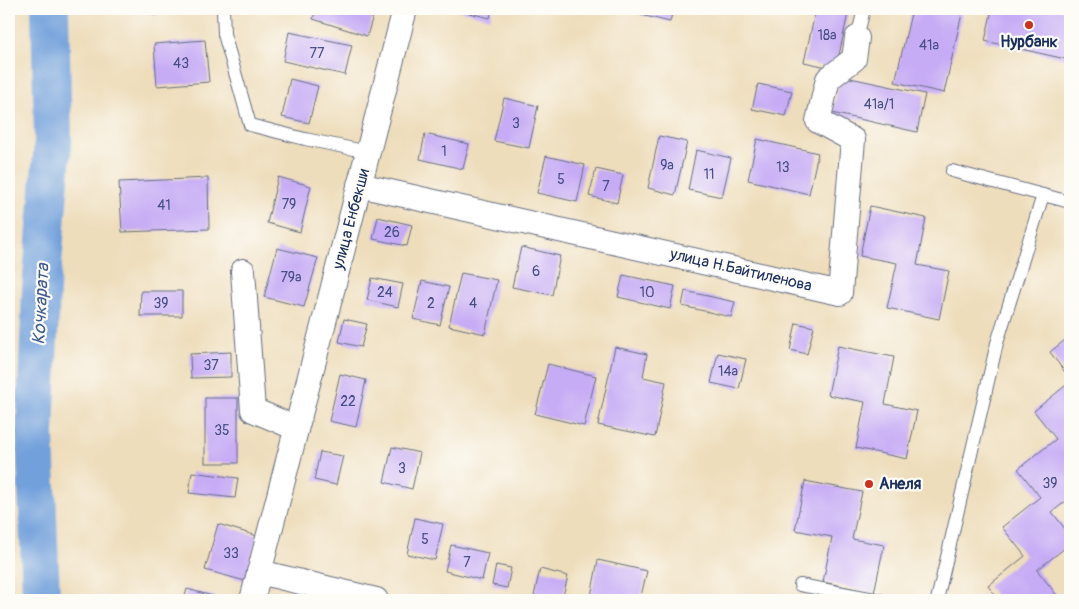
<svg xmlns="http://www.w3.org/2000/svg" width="1079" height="609" viewBox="0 0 1079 609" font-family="Pangolin,sans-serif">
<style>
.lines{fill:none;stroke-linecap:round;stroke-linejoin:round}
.river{stroke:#72a0db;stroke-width:38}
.building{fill:#c6abf5}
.lane-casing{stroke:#656c7f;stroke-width:14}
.street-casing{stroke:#656c7f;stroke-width:26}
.lane{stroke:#fff;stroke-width:12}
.street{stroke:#fff;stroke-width:24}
.poi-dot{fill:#c8321e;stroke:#fdfcf7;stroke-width:2}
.labels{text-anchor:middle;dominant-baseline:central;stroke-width:4.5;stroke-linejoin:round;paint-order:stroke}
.number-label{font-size:14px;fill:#464e84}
.poi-label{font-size:16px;font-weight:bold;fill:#1b2f5e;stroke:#fdfcf7}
.street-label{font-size:16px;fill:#1b2f5e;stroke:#fdfcf7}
.water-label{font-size:18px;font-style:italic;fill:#3e5c90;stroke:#fdfcf7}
</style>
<rect width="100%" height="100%" fill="#fdfcf7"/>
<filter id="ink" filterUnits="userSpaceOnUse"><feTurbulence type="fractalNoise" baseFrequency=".02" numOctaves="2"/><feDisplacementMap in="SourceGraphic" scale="10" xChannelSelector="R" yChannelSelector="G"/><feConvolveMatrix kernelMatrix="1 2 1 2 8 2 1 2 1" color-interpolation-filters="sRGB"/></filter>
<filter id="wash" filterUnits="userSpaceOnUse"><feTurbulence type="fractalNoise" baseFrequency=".0096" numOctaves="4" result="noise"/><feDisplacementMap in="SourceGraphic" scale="20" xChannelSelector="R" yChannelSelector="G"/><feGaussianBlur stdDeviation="1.12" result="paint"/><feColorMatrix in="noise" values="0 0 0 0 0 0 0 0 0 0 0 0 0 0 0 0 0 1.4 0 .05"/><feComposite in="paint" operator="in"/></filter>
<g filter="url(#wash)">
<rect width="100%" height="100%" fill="#edb"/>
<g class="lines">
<polyline class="river" points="39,600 41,597 35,433 41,289 53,141 50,9"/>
</g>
<g id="blocks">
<g class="building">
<polygon points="152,9 198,9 198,10 153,15"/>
<polygon points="316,9 375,9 367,36 313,19"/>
<polygon points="453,9 492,9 490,18"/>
<polygon points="642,9 673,9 670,22 641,15"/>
<polygon points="816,9 849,9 836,69 804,62"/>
<polygon points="912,9 963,9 944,93 895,82"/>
<polygon points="992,9 1070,9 1070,60 985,41"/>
<polygon points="289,32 352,45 345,75 283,61"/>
<polygon points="205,40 209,82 157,86 154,44"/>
<polygon points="841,76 925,94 917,132 832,113"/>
<polygon points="290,79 318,86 309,123 282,117"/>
<polygon points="758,84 792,91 786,116 752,109"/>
<polygon points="504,98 538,106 529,148 494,141"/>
<polygon points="425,134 469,144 463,169 420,159"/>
<polygon points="659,136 687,142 675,195 648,188"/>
<polygon points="757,139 818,153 809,194 748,180"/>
<polygon points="696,150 731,158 722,197 688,190"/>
<polygon points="546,156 585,165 577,202 537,193"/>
<polygon points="596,169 623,175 617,203 589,196"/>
<polygon points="278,177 311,186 300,232 267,223"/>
<polygon points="208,178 209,229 122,232 119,182"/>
<polygon points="870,206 926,218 917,265 949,271 939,319 887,308 897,263 860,256"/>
<polygon points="378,217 412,225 407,246 373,239"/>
<polygon points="521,247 560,256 552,295 512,287"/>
<polygon points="277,248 318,258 304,307 264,297"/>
<polygon points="461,273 497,280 485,334 449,326"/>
<polygon points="623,275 675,286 670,309 618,297"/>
<polygon points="372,278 403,284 398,307 367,300"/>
<polygon points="422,281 449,287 440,325 413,319"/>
<polygon points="141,291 182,291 182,316 140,316"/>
<polygon points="685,291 735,302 731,317 682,306"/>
<polygon points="344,319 367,324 361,347 339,342"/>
<polygon points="796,323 814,327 807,354 790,350"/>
<polygon points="1070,336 1070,379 1050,352"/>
<polygon points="838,346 894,357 885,404 917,411 907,459 856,448 865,402 828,395"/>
<polygon points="615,347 647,354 643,377 666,382 655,437 598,425"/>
<polygon points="231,352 231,377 191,378 190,354"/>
<polygon points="718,353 746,359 739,389 711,383"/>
<polygon points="548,364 596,376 584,426 535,414"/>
<polygon points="340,374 366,380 356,427 329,421"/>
<polygon points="1070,382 1070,452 1068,454 1070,457 1070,498 1052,512 1070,535 1070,544 1037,570 1060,599 1058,600 999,600 988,586 1025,556 1002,527 1040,497 1018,469 1056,439 1034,411"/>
<rect x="205" y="398" width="33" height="65"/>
<polygon points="392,447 420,453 412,489 384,482"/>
<polygon points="320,452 343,456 336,485 314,480"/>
<polygon points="192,472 238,478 235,498 189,493"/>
<polygon points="805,481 862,492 852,539 884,545 874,593 823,582 832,537 795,530"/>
<polygon points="415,518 443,524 435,560 407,554"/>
<polygon points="218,524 257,536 245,581 205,570"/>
<polygon points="451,545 488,553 482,580 445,571"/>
<polygon points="598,560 647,571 640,600 610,600 591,596"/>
<polygon points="496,565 511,568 507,588 492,585"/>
<polygon points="540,569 568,576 562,600 554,600 534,596"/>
<polygon points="187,589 220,598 220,600 184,600"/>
</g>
</g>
</g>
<g filter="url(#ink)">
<use href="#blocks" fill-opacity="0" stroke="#656c7f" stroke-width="1"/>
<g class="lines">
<defs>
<g id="lane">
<polyline points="223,9 224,34 250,125 305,139 368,152"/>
<polyline points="857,38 864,9"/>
<polyline points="952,171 1043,195"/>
<polyline points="800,585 880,600"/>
<polyline points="937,600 997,343 1043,195 1070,202"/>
</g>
<g id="street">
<polyline points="359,185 840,293 853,140 818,121 828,79 854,59 857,38"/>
<polyline points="243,271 253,410 296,428"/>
<polyline points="259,572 376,600"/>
<polyline points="252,600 405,9"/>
</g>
</defs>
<use href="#lane" class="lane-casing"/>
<use href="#street" class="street-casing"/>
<use href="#lane" class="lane"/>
<use href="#street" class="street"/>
</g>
</g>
<g class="poi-dot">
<circle cx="1029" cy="25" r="5"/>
<circle cx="869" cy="484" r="5"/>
</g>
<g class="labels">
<g class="number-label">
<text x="827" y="35">18а</text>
<text x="929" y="45">41а</text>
<text x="317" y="53">77</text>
<text x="181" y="63">43</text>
<text x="879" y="104">41а/1</text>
<text x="516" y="123">3</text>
<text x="444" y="151">1</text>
<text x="667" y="165">9а</text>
<text x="783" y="167">13</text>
<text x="709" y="174">11</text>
<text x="561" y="179">5</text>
<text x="606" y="186">7</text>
<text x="289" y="204">79</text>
<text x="164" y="205">41</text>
<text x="392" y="232">26</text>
<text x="536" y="271">6</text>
<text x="291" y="277">79а</text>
<text x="385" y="292">24</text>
<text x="647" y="292">10</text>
<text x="161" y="303">39</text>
<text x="431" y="303">2</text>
<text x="473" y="303">4</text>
<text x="211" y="365">37</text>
<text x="728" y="371">14а</text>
<text x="348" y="401">22</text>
<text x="222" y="430">35</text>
<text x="402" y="468">3</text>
<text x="1050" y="483">39</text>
<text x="425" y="539">5</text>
<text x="231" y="553">33</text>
<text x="467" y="562">7</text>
</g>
<g class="poi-label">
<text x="1029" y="42">Нурбанк</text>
<text x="879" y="484" text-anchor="start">Анеля</text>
</g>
<g class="street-label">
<text transform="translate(351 219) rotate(-75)">улица Енбекши</text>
<text transform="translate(741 270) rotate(13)">улица Н.Байтиленова</text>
</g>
<g class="water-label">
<text transform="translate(41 304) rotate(-87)">Кочкарата</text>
</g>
</g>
<rect width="1079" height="609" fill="none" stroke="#fdfcf7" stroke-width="30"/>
</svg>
